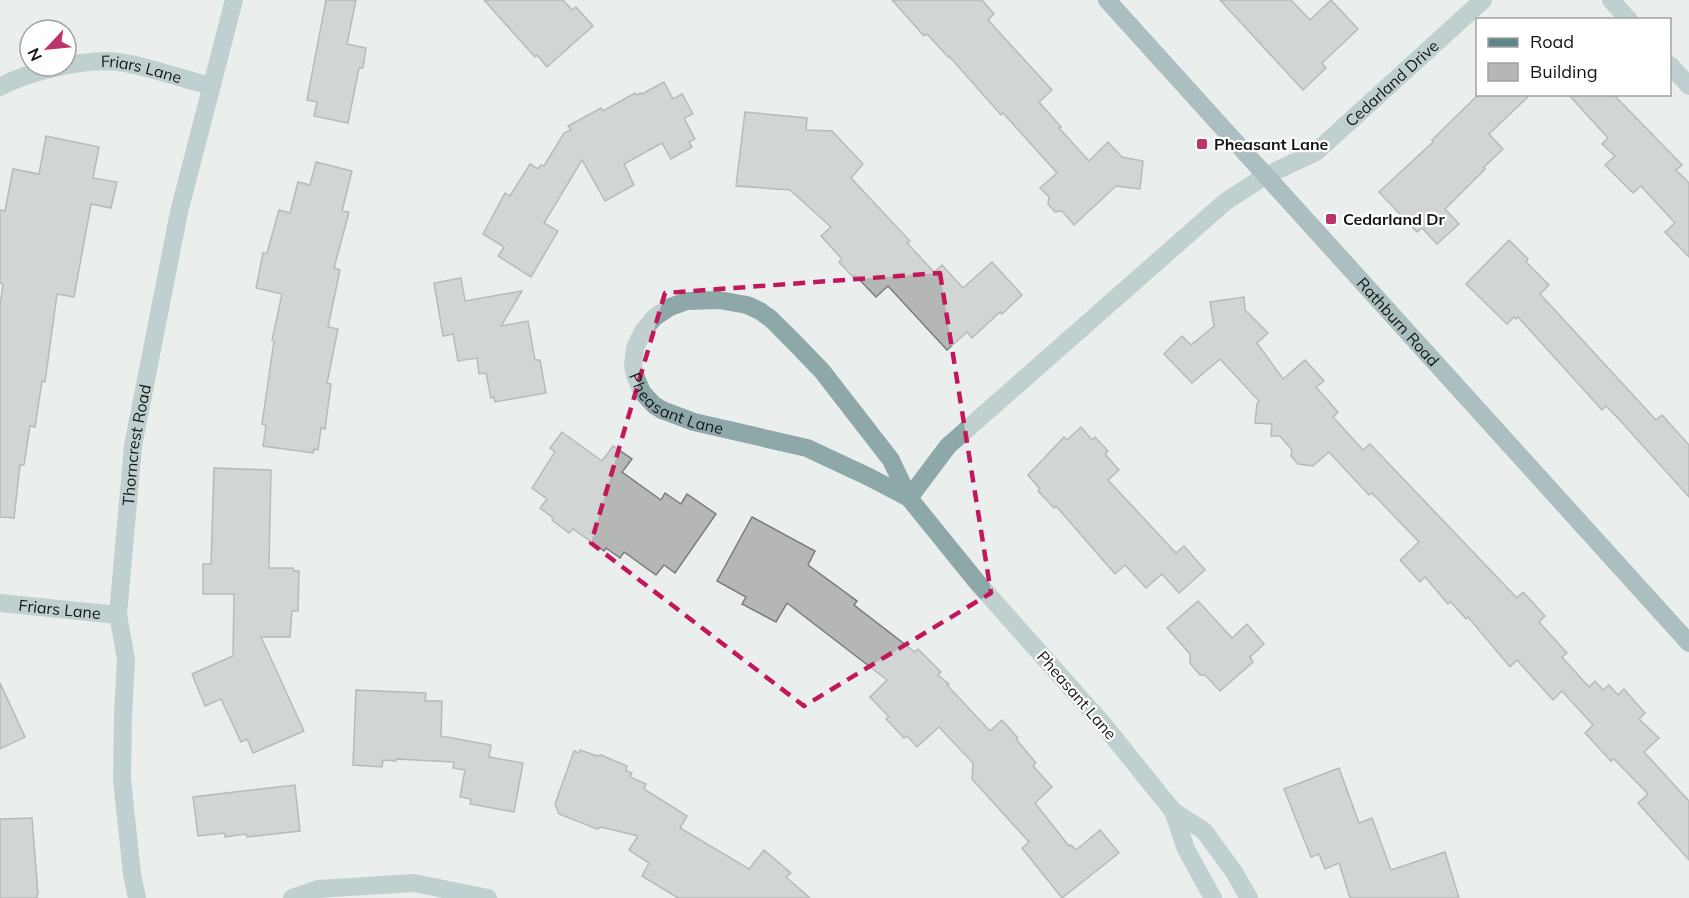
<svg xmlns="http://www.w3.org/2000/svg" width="1689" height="898" viewBox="0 0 1689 898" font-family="Mulish,sans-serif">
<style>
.building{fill:#b4b7b3;stroke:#797c78;stroke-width:1.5}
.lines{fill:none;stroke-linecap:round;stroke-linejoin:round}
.street{stroke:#8ea8aa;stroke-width:18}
.secondary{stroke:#5f8689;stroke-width:18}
.marked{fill:none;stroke:#c2185b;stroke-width:4.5;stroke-dasharray:12 8;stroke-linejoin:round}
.poi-dot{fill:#bd336b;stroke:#fff;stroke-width:2}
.labels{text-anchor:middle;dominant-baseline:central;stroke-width:4.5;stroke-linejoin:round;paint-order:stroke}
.street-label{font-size:16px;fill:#141615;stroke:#fff}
.poi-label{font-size:16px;font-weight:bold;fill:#141615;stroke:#fff;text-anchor:start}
</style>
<rect width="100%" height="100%" fill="#eaefed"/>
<g class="building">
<polygon points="326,0 356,0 347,44 366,48 363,68 359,68 348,123 314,116 317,102 307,100"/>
<polygon points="484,0 563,0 572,10 576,7 593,26 547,67 537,55 535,57"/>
<polygon points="892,0 982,0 994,14 988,20 1052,90 1039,102 1061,127 1059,128 1089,161 1108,142 1122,157 1143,161 1140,189 1116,186 1074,225 1062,211 1055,212 1048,204 1049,197 1040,188 1057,173 1003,113 1001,115 949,56 948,57 927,34 924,36"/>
<polygon points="1220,0 1291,0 1310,20 1331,0 1358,29 1322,63 1326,68 1303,90"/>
<polygon points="664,82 673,99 682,94 693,114 684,118 695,139 689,142 692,147 671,159 662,143 624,164 634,185 605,201 582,160 544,223 558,231 531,277 498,256 504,247 483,234 505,193 510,196 530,164 538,169 541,165 544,166 564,133 571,130 568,126 601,108 603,111 635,93 636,95 641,93 642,94"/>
<polygon points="1479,94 1531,94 1489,134 1503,149 1484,167 1485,169 1445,209 1459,224 1437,244 1422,228 1417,232 1379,192 1433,142 1432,140"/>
<polygon points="1568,94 1613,94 1682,165 1676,170 1689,183 1689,257 1665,232 1675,223 1641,186 1633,193 1605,165 1615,156 1602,144 1608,138"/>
<polygon points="745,112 807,118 806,130 832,131 863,164 851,178 910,241 907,243 934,272 942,265 963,288 992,262 1022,295 1002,314 1000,312 972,338 967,332 947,350 888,286 876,297 855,275 853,277 839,262 842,259 821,236 831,227 790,190 736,186"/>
<polygon points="46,136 99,147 93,178 117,182 111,208 91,204 74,297 57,294 45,382 42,381 35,427 30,426 24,465 20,465 14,518 0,517 0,306 3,284 0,283 0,210 5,211 13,169 39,174"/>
<polygon points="316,162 352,171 342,211 349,212 334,268 340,270 328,327 338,329 327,383 331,384 325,429 321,428 318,450 314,449 313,453 263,446 266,425 262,424 274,341 272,340 282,294 256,288 263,253 267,253 279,210 290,213 298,182 310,185"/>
<polygon points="1509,240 1528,259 1526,262 1549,285 1540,294 1656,420 1662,415 1689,445 1689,497 1616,416 1606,406 1602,410 1518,317 1516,319 1514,317 1507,324 1466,284"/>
<polygon points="461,278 465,301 522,291 501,326 528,321 535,360 540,360 546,393 495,402 494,397 491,398 486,373 479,374 477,358 458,361 453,334 443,336 434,283"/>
<polygon points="1244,297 1245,310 1268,333 1257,343 1283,379 1305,360 1324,381 1316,387 1338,412 1333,417 1363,450 1370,444 1517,598 1523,592 1545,616 1539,622 1567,653 1562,657 1589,687 1595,681 1603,690 1609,685 1618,695 1624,689 1645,713 1639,719 1659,738 1644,752 1689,801 1689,860 1638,803 1648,794 1614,759 1611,761 1585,733 1593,725 1562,691 1553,700 1517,660 1510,667 1468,617 1466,619 1451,602 1448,604 1425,577 1420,582 1400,560 1419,542 1372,493 1369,495 1329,452 1313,466 1298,464 1291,456 1292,450 1280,436 1271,436 1272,424 1255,423 1257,404 1259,401 1220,359 1192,383 1164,354 1182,336 1191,345 1214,326 1210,302"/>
<polygon points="1081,427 1092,440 1095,437 1108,451 1105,454 1119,470 1108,480 1176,553 1184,546 1205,570 1179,593 1162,574 1146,588 1125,565 1115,574 1056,506 1054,508 1038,491 1040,489 1028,475 1064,437 1067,440"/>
<polygon points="562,432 602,461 613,446 632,459 622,472 661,500 665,493 681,504 687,494 716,514 675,573 664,565 656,575 624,552 620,558 606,548 604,551 573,529 569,533 552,520 553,518 540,508 547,499 532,488 555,452 550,448"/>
<polygon points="214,468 271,470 269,568 293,568 294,571 299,571 298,611 292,611 290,637 261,637 304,731 253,753 247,739 241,742 221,699 205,706 192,674 233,656 234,594 203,594 203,564 211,564"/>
<polygon points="752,517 815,551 808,565 857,601 854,605 915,652 918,649 941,672 938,675 949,684 947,685 990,731 1002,720 1018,738 1016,739 1036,763 1033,766 1052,787 1035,803 1069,846 1071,845 1076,850 1100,830 1119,853 1062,898 1022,848 1029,842 972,779 973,763 939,727 917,747 907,736 904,738 886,719 889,717 870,697 887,680 787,603 776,622 742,604 746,597 717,581"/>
<polygon points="1198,601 1232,638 1247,624 1264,644 1250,657 1253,662 1220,691 1205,675 1200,675 1190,663 1190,654 1167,628"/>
<polygon points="0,683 25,737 0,749"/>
<polygon points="356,690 426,693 425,701 442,701 441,736 491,745 489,757 523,763 514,812 470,804 471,799 460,797 465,770 453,768 454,762 396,759 396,761 383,760 382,767 353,765"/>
<polygon points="580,750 597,756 601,755 627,766 626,771 632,773 630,777 646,784 644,789 687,816 680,828 749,869 764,850 791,873 786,877 810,898 678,898 642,876 649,863 629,850 638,836 601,827 597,829 559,814 555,804 574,751 579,753"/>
<polygon points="1339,768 1359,823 1372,818 1391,870 1445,852 1459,898 1350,898 1339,863 1325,869 1319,854 1311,857 1284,789"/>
<polygon points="295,785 300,831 247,837 246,834 225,837 224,833 198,836 193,797"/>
<polygon points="32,818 38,894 37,894 37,898 0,898 0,819"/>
</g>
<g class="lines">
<g class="street">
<polyline points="1611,0 1629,20"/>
<polyline points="1670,65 1689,86"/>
<path id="s1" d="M0,87C26,72 77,61 107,61C138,62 180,79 211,86"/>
<path id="s2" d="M0,603L118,615"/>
<polyline points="1173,811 1204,831 1234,872 1249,898"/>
<path id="s3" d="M137,898L132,874L122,780L123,716L126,659L118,615L133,446L179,212L234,0"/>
<polyline points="292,898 318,889 414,883 488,898"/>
<path id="s4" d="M1213,898L1186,849L1173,811L1103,724L977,582L909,498L891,460L822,371L795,343L771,319L760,311L747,305L719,300L687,301L670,307L655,317L643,331L635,348L633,366L635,375L642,392L654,405L662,410L694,422L807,448L869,477L909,498L948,446L1225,202L1265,176L1316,152L1483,0"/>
</g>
<path class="secondary" id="s5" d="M1107,0L1689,643"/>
</g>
<path d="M0 0H1689V898H0ZM940,273L991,593L804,706L591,543L665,293Z" fill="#eaefed" fill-opacity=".55" fill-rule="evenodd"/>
<path class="marked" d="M940,273L991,593L804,706L591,543L665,293Z"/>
<g class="poi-dot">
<rect x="1196" y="138" width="12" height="12" rx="3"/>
<rect x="1325" y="213" width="12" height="12" rx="3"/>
</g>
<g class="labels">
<g class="street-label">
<text stroke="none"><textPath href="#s1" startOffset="146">Friars Lane</textPath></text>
<text stroke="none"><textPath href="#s4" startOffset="1872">Cedarland Drive</textPath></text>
<text stroke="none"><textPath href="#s5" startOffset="434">Rathburn Road</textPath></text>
<text stroke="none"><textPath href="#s4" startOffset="976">Pheasant Lane</textPath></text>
<text stroke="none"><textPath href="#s3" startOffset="456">Thorncrest Road</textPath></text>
<text stroke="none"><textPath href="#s2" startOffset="60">Friars Lane</textPath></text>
<text transform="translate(1077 695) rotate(49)">Pheasant Lane</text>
</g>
<g class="poi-label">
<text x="1214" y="144">Pheasant Lane</text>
<text x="1343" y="219">Cedarland Dr</text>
</g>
</g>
<rect x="1476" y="18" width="195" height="78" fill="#ffffff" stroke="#a1a2a1" stroke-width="1.5"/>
<rect x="1488" y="38" width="30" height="9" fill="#5f8689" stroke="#a1a2a1" stroke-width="1.5"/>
<text x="1530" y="48" font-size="18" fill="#141615">Road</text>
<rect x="1488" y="63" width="30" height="18" fill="#b4b7b3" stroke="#a1a2a1" stroke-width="1.5"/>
<text x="1530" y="78" font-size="18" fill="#141615">Building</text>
<g transform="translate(48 48) rotate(244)"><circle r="28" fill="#ffffff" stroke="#a1a2a1" stroke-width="1.5"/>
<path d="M0-4.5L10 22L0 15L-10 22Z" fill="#bd336b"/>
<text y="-9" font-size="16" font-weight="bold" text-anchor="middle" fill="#141615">N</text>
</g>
</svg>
